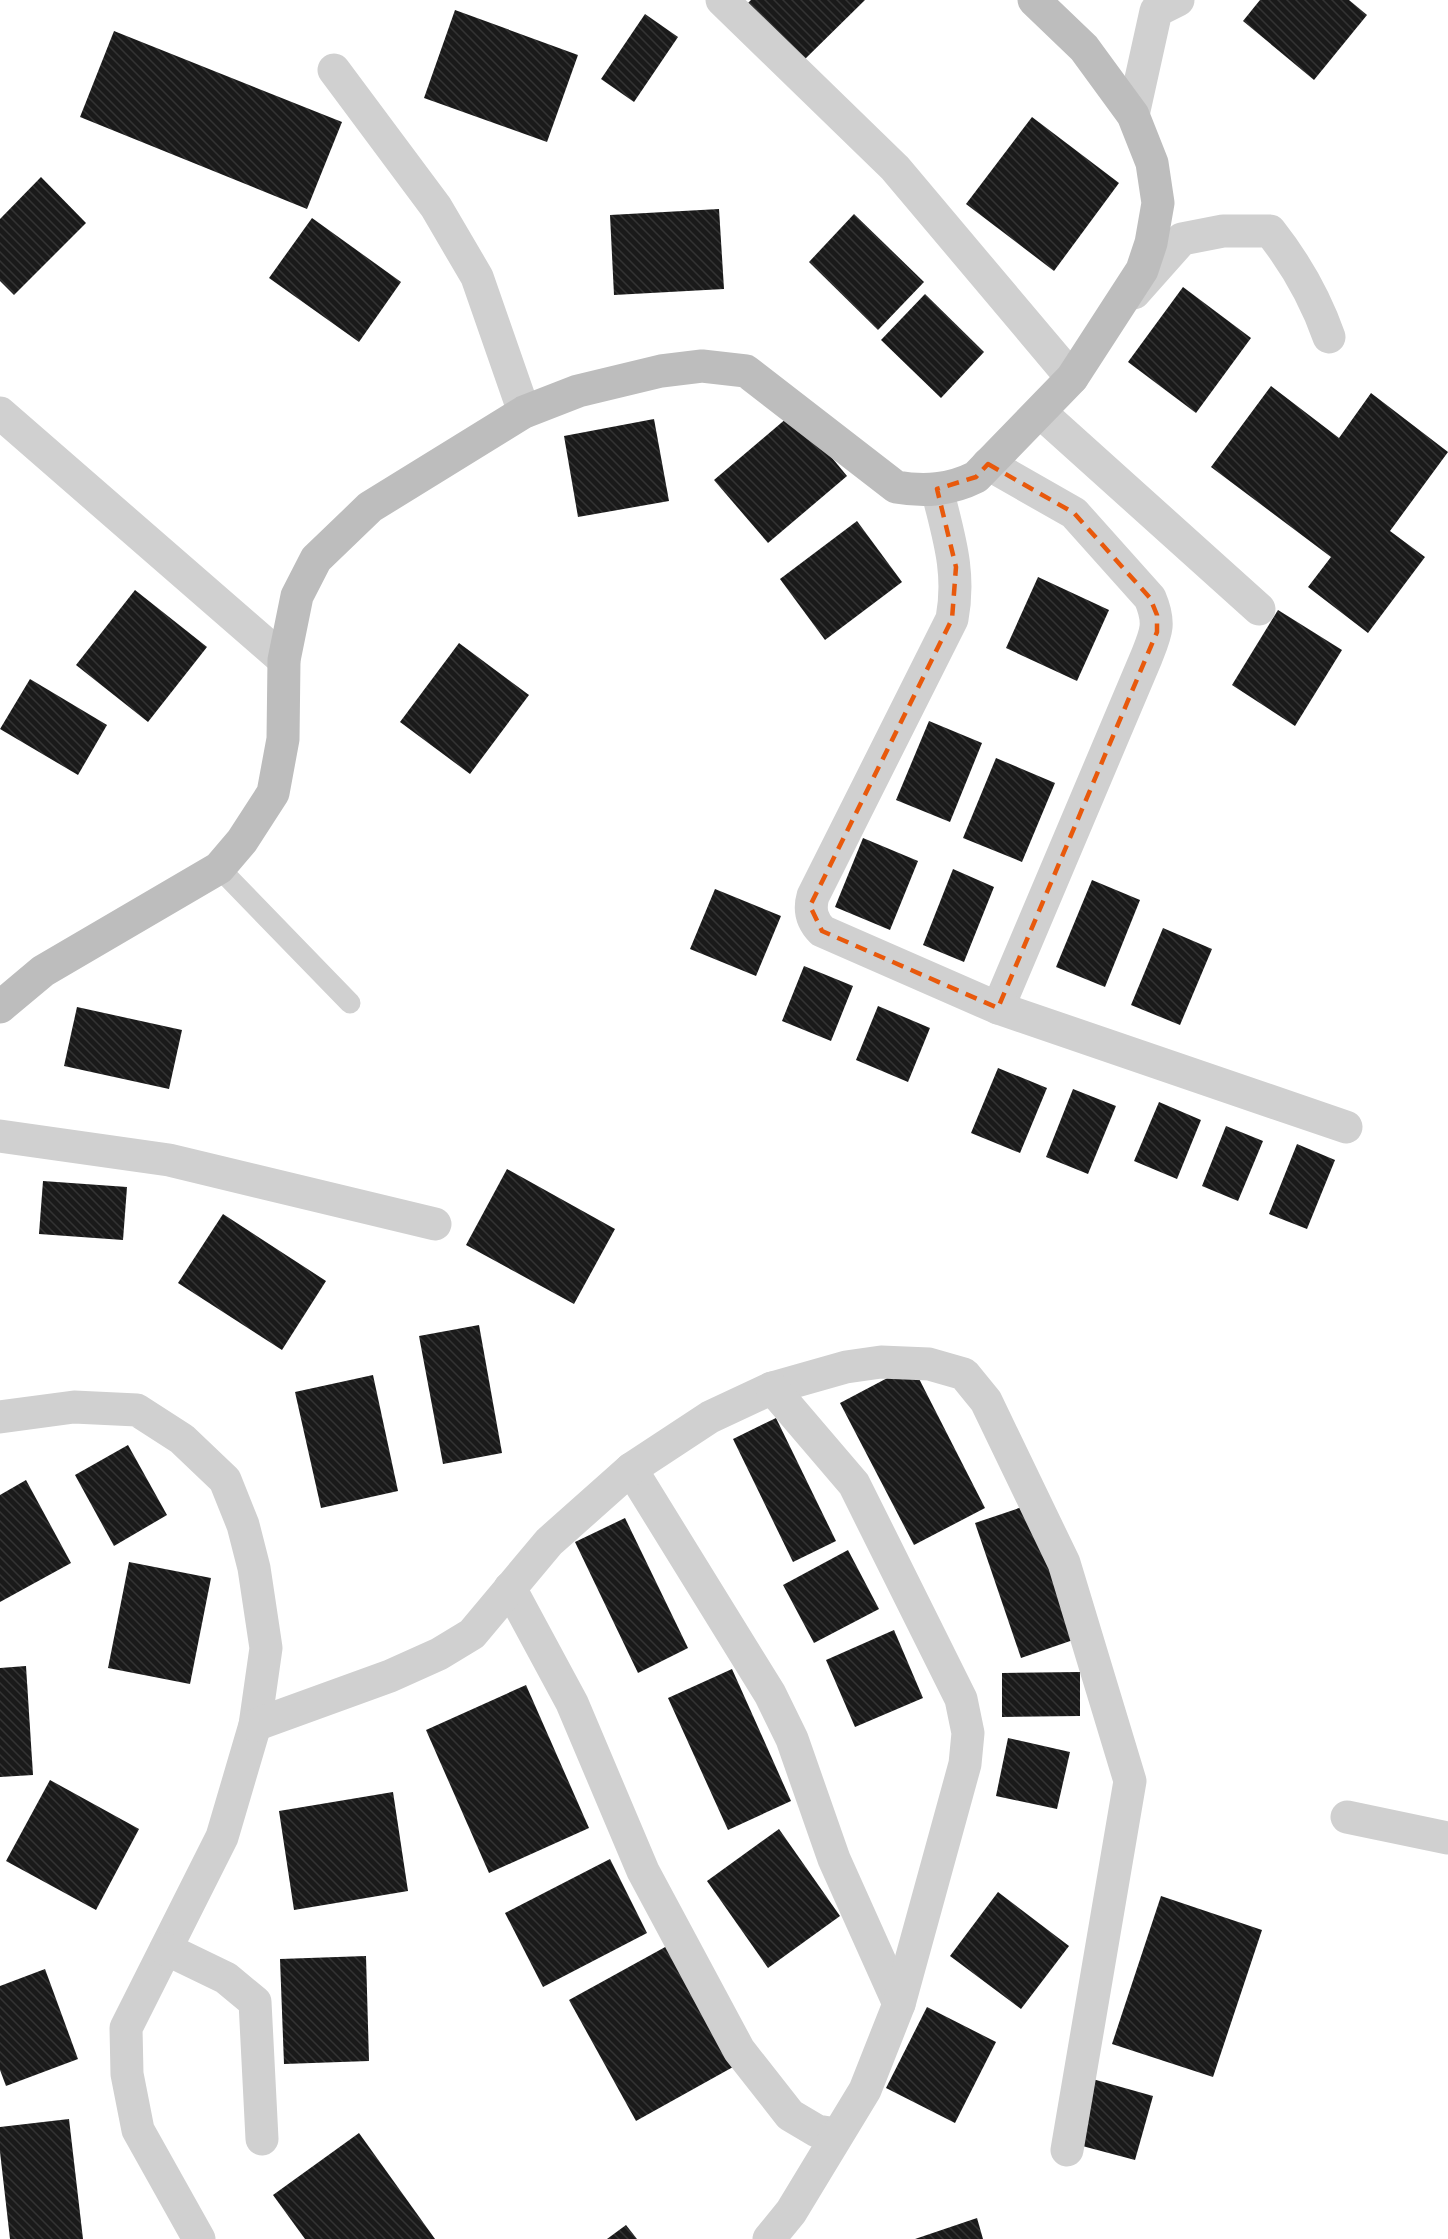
<svg xmlns="http://www.w3.org/2000/svg" width="1448" height="2239" viewBox="0 0 1448 2239" font-family="'Fira Sans',sans-serif">
<style>
.building{fill:url(#building-back-hatch)}
.lines{fill:none;stroke-linecap:round;stroke-linejoin:round}
.lane{stroke:#d0d0d0;stroke-width:21}
.street{stroke:#d0d0d0;stroke-width:33}
.secondary{stroke:#bdbdbd;stroke-width:33}
.marked{fill:none;stroke:#e8590c;stroke-width:4.5;stroke-dasharray:12 8;stroke-linejoin:round}
</style>
<defs>
<pattern id="building-back-hatch" width="6" height="6" patternUnits="userSpaceOnUse" patternTransform="scale(1.5)"><rect width="6" height="6" fill="#1a1a1a"/><path d="M-1 5l2 2M0 0l6 6M5-1l2 2" fill="none" stroke="#333"/></pattern>
</defs>
<rect width="100%" height="100%" fill="#fff"/>
<g class="building">
<polygon points="751,0 865,0 803,61 748,3"/>
<polygon points="1260,0 1349,0 1367,15 1314,80 1243,21"/>
<polygon points="455,10 578,55 547,142 424,98"/>
<polygon points="645,14 678,37 634,102 601,79"/>
<polygon points="114,31 342,122 307,209 80,117"/>
<polygon points="1032,117 1119,183 1054,271 966,204"/>
<polygon points="41,177 86,223 14,295 0,281 0,219"/>
<polygon points="719,209 724,289 614,295 610,215"/>
<polygon points="854,214 924,282 878,330 809,262"/>
<polygon points="312,218 401,282 359,342 269,278"/>
<polygon points="1183,287 1251,338 1196,413 1128,362"/>
<polygon points="925,294 984,352 941,398 881,340"/>
<polygon points="1271,386 1339,438 1371,393 1448,452 1390,531 1425,557 1368,633 1308,587 1331,557 1211,467"/>
<polygon points="794,412 847,476 768,543 714,480"/>
<polygon points="654,419 669,501 578,517 564,436"/>
<polygon points="857,521 902,582 825,640 780,579"/>
<polygon points="1038,577 1109,610 1077,681 1006,648"/>
<polygon points="135,590 207,647 148,722 76,665"/>
<polygon points="1278,610 1342,650 1295,726 1232,685"/>
<polygon points="459,643 529,695 470,774 400,722"/>
<polygon points="30,679 107,725 78,775 0,729"/>
<polygon points="929,721 982,743 950,822 896,800"/>
<polygon points="996,758 1055,783 1022,862 963,838"/>
<polygon points="863,838 918,861 890,930 835,907"/>
<polygon points="953,869 994,887 964,962 923,945"/>
<polygon points="1092,880 1140,900 1105,987 1056,967"/>
<polygon points="715,889 781,916 756,976 690,949"/>
<polygon points="1163,928 1212,949 1180,1025 1131,1005"/>
<polygon points="804,966 853,986 831,1041 782,1021"/>
<polygon points="878,1006 930,1028 908,1082 856,1060"/>
<polygon points="77,1007 182,1030 169,1089 64,1066"/>
<polygon points="998,1068 1047,1088 1020,1153 971,1133"/>
<polygon points="1073,1089 1116,1106 1088,1174 1046,1157"/>
<polygon points="1159,1102 1201,1120 1177,1179 1134,1161"/>
<polygon points="1226,1126 1263,1141 1238,1201 1202,1186"/>
<polygon points="1297,1144 1335,1160 1307,1229 1269,1214"/>
<polygon points="507,1169 615,1229 574,1304 466,1245"/>
<polygon points="43,1181 127,1187 123,1240 39,1234"/>
<polygon points="223,1214 326,1281 282,1350 178,1283"/>
<polygon points="479,1325 502,1453 443,1464 419,1336"/>
<polygon points="912,1365 985,1508 914,1545 840,1403"/>
<polygon points="373,1375 398,1491 321,1508 295,1392"/>
<polygon points="776,1418 836,1541 793,1562 733,1439"/>
<polygon points="128,1445 167,1515 114,1546 75,1475"/>
<polygon points="26,1480 71,1563 0,1602 0,1495"/>
<polygon points="1031,1504 1076,1639 1021,1658 975,1523"/>
<polygon points="625,1518 688,1648 638,1673 575,1542"/>
<polygon points="848,1550 879,1609 814,1643 783,1585"/>
<polygon points="129,1562 211,1578 190,1684 108,1668"/>
<polygon points="894,1630 923,1698 855,1727 826,1660"/>
<polygon points="26,1666 33,1775 0,1777 0,1668"/>
<polygon points="732,1669 791,1801 728,1830 668,1698"/>
<polygon points="1080,1672 1080,1716 1002,1717 1002,1673"/>
<polygon points="526,1685 589,1828 489,1873 426,1730"/>
<polygon points="1008,1738 1070,1752 1057,1809 996,1796"/>
<polygon points="50,1780 139,1829 96,1910 6,1861"/>
<polygon points="393,1792 408,1891 294,1910 279,1811"/>
<polygon points="779,1829 840,1916 768,1968 707,1881"/>
<polygon points="610,1859 647,1933 543,1987 505,1913"/>
<polygon points="998,1892 1069,1946 1021,2009 950,1956"/>
<polygon points="1161,1896 1262,1930 1213,2077 1112,2044"/>
<polygon points="667,1946 733,2067 636,2121 569,2000"/>
<polygon points="366,1956 369,2061 284,2064 280,1959"/>
<polygon points="45,1969 78,2059 6,2086 0,2070 0,1986"/>
<polygon points="927,2007 996,2042 955,2123 886,2088"/>
<polygon points="1089,2078 1153,2096 1135,2160 1071,2143"/>
<polygon points="69,2119 83,2239 10,2239 0,2152 0,2127"/>
<polygon points="359,2133 435,2239 305,2239 273,2195"/>
<polygon points="977,2218 983,2239 915,2239"/>
<polygon points="626,2225 637,2239 607,2239"/>
</g>
<g class="lines">
<polyline class="lane" points="219,868 350,1003"/>
<g class="street">
<polyline points="722,0 895,168 1072,378"/>
<polyline points="334,70 436,207 477,277 524,412"/>
<polyline points="1133,115 1156,11 1178,0"/>
<path d="M1134,293L1182,239L1223,231H1270C1296,264 1315,297 1329,337"/>
<polyline points="1040,412 1259,609"/>
<polyline points="0,413 284,660"/>
<path d="M988,464L1074,513L1150,598C1161,624 1156,633 1146,658L998,1008"/>
<path d="M937,489C948,535 961,571 952,619L813,896C809,910 812,921 822,931L998,1008L1346,1127"/>
<polyline points="0,1136 169,1160 435,1224"/>
<polyline points="0,1417 74,1407 137,1410 182,1439 225,1480 243,1525 254,1568 266,1648 255,1725 222,1837 126,2028 127,2074 138,2130 199,2239"/>
<polyline points="631,1469 770,1694 792,1739 834,1859 899,2004"/>
<polyline points="510,1588 572,1703 643,1871 739,2050 790,2115 817,2131 836,2134"/>
<polyline points="255,1725 390,1676 439,1654 472,1634 549,1542 631,1469 710,1417 772,1388 846,1367 881,1362 929,1364 964,1374 986,1401 1064,1563 1130,1781 1067,2150"/>
<polyline points="1347,1817 1448,1838"/>
<polyline points="166,1949 226,1978 255,2002 262,2139"/>
<polyline points="769,2239 791,2212 865,2090 899,2004 965,1764 968,1733 961,1699 854,1484 772,1388"/>
</g>
<path class="secondary" d="M0,1007L43,971L219,868L242,841L273,793L283,739L284,660L297,596L316,559L370,507L524,412L578,391L661,371L702,366L746,371L896,487C925,492 950,490 976,477L1072,378L1142,270L1151,243L1158,203L1152,163L1133,115L1084,48L1034,0"/>
</g>
<path class="marked" d="M988,464L1074,513L1150,598L1157,615V632L1146,658L998,1008L822,931L810,906L952,619L956,567L937,489L976,477Z"/>
</svg>
